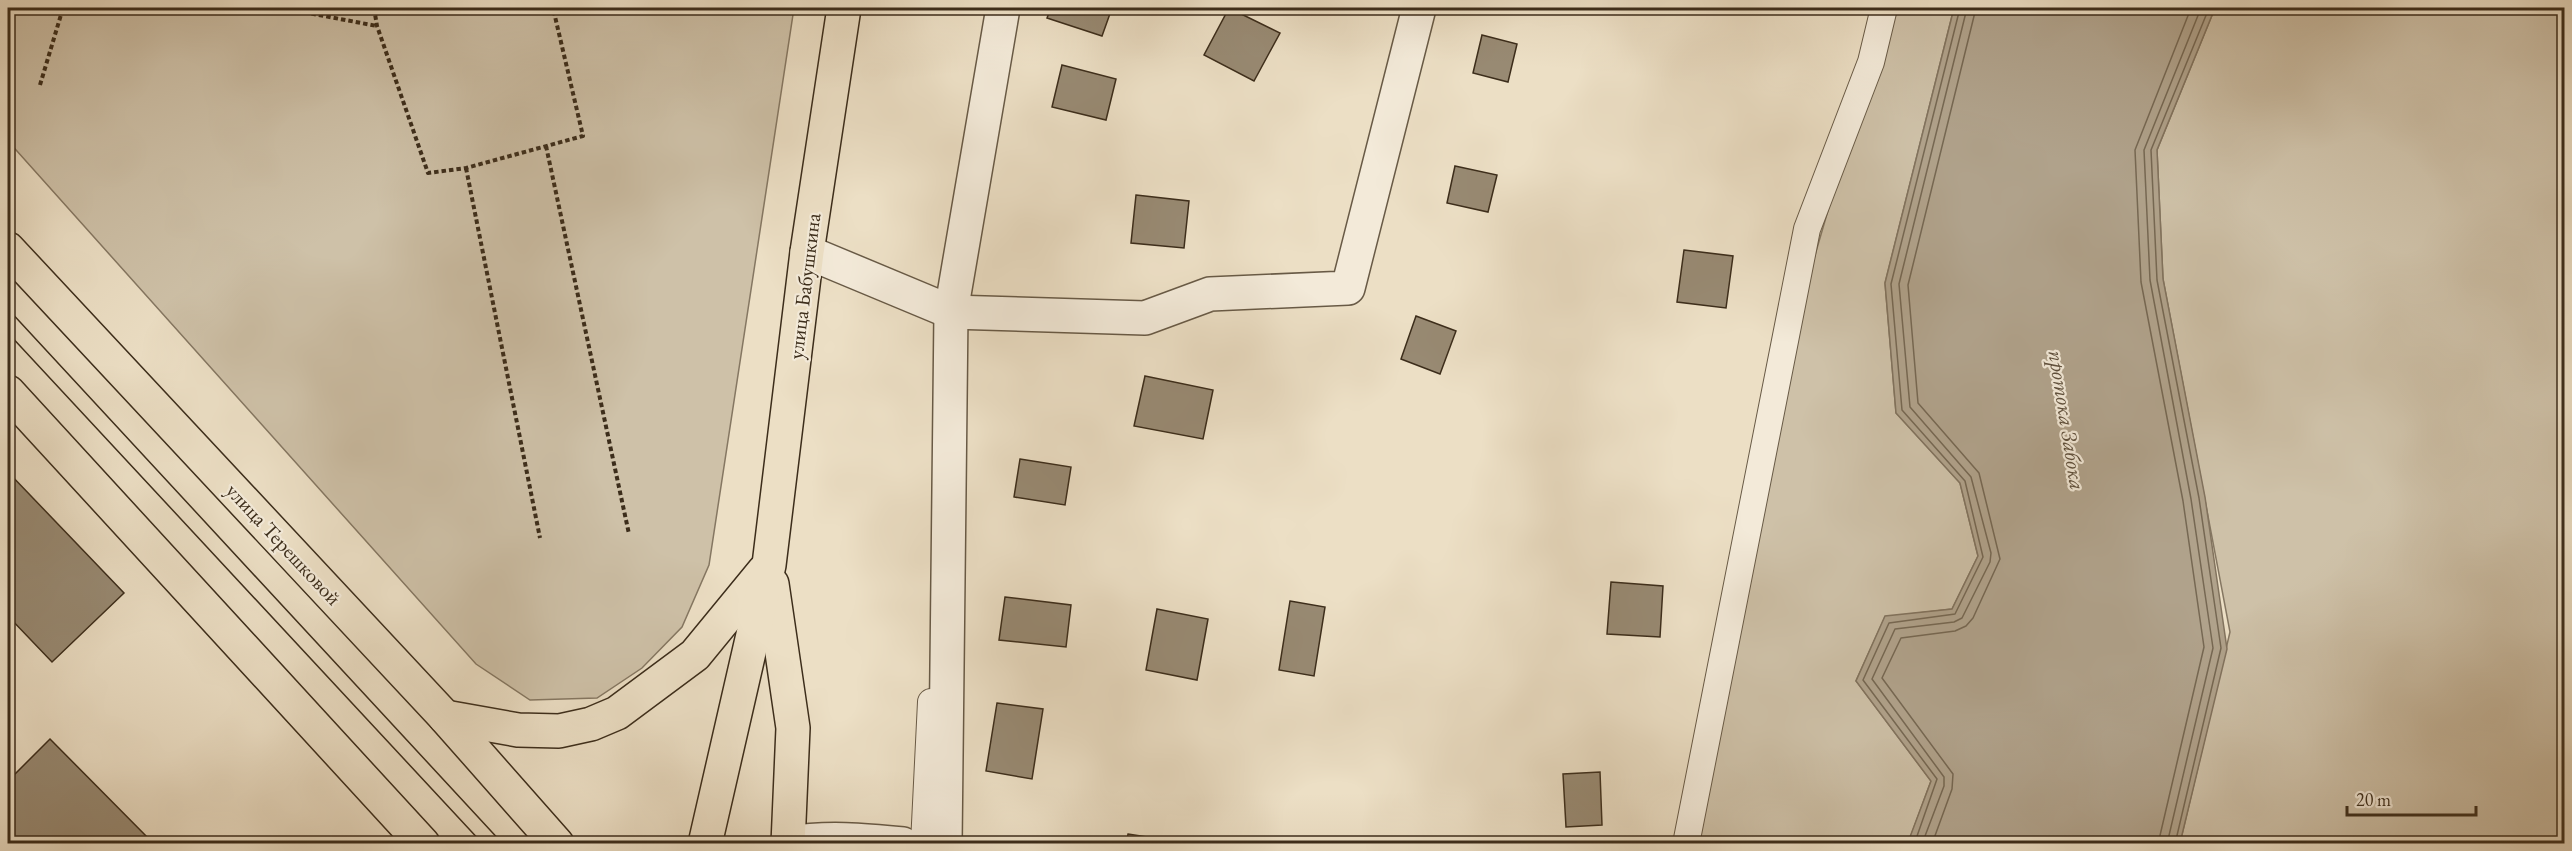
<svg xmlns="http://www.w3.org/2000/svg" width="2572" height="851" viewBox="0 0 2572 851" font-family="'EB Garamond',serif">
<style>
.green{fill:#cec1a8;stroke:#857762;stroke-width:1.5}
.water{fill:#b0a28b;stroke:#82735e;stroke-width:1.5}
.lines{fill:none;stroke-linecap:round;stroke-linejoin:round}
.shore{stroke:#766853;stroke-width:1.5}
.building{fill:#988a73;stroke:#3c2d1b;stroke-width:1.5}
.service-casing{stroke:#685a46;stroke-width:28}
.minor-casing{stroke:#685a46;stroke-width:36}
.primary-casing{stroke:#3c2d1b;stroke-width:36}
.path{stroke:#3c2d1b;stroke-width:4;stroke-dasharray:4.5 3;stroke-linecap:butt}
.service{stroke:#f3ead9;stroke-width:26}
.minor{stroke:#f3ead9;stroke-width:33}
.primary{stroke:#ecdfc5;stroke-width:33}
.tram{stroke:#3c2d1b;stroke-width:1.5}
.labels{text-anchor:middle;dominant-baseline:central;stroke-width:4.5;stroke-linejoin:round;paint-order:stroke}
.street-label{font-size:21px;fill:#3c2d1b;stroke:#f3ead9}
.water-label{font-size:22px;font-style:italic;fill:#5f503d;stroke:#f3ead9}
</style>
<rect width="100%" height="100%" fill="#ecdfc5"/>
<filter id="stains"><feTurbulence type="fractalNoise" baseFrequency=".00333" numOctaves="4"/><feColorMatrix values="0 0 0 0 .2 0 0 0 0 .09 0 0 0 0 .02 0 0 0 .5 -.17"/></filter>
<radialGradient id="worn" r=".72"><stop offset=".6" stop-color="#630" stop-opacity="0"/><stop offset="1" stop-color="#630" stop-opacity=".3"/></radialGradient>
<g class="green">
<polygon points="8,8 794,8 709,565 682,627 642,668 597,698 530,700 476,664 8,141"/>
<polygon points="1887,8 1954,8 1885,283 1896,413 1960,483 1978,556 1952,609 1885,617 1856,681 1931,781 1910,838 1896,843 1694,844 1813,262"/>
<polygon points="2215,8 2564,8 2564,843 2180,843 2230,632 2163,279 2157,150"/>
</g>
<polygon class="water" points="1954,8 2215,8 2157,150 2163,279 2205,497 2227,649 2180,843 1896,843 1910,837 1931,781 1856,681 1885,616 1952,609 1978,556 1960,483 1896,413 1885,283"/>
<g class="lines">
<g class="shore">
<polyline points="1911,844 1916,839 1937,779 1863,680 1889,623 1955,614 1983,557 1965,481 1902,410 1891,284 1960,8"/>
<polyline points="1922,844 1944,786 1944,777 1872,679 1895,629 1954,622 1962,618 1990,562 1991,553 1971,477 1910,407 1899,284 1967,8"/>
<polyline points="1932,844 1952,789 1953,774 1882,678 1901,638 1955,631 1966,626 1973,618 2000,559 1979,473 1918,403 1908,285 1976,8"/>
<polyline points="2158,844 2204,647 2183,501 2141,282 2135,150 2191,8"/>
<polyline points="2167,844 2213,648 2191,499 2150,280 2144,150 2201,8"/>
<polyline points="2175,844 2221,648 2199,498 2157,280 2151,150 2209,8"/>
</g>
</g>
<g class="building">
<polygon points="1051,8 1112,8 1102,36 1047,18"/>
<polygon points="1229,8 1280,33 1254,81 1204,55"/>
<polygon points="1482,35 1517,44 1508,82 1473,73"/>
<polygon points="1062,65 1116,79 1106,120 1052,107"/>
<polygon points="1455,166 1497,175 1488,212 1447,203"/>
<polygon points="1136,195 1189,201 1184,248 1131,243"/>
<polygon points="1684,250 1733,256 1726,308 1677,302"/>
<polygon points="1416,316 1456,331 1440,374 1401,359"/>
<polygon points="1145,376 1213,390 1203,439 1134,426"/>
<polygon points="1020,459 1071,467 1065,505 1014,497"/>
<polygon points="8,472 124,593 52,662 8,616"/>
<polygon points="1611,582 1663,586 1660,637 1607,634"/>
<polygon points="1005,597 1071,605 1066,647 999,640"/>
<polygon points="1290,601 1325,607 1314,676 1279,670"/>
<polygon points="1157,609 1208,619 1197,680 1146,670"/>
<polygon points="997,703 1043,709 1032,779 986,771"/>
<polygon points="50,739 154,844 8,844 8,781"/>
<polygon points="1600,772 1602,825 1566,827 1563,774"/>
<polygon points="1128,834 1167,840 1166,844 1126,844"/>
</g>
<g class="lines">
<defs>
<g id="service">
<polyline points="924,844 931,702"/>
<polyline points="1686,844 1807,229 1871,62 1884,8"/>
</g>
<g id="minor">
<polyline points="807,252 951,312 1145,318 1210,294 1348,288 1419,8"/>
<path d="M788,843C827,837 864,840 903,844"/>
<polyline points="945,844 951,312 1003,8"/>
</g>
<g id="primary">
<polyline points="8,249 445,717 557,844"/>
<polyline points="8,392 423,844"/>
<polyline points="772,584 793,728 788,844"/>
<polyline points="445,717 518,730 559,731 591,724 617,713 695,655 764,571"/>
<polyline points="705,844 769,565 807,252 844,8"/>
</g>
</defs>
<use href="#service" class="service-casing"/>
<use href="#minor" class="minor-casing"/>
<use href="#primary" class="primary-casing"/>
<g class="path">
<polyline points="282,8 377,26"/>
<polyline points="374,8 377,26 428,173 466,168 583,136 553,8"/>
<polyline points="40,85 63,8"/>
<polyline points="546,146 629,534"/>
<polyline points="466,168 540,538"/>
</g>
<use href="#service" class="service"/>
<use href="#minor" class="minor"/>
<use href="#primary" class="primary"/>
<g class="tram">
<polyline points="8,309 503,844"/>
<polyline points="8,333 483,844"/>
</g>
</g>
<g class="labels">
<g class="street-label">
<text transform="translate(804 286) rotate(-83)">улица Бабушкина</text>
<text transform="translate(284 544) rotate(47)">улица Терешковой</text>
</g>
<g class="water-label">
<text transform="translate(2067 420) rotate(81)">протока Забока</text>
</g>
</g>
<rect width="2572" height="851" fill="none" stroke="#ecdfc5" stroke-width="30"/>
<rect x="9" y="9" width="2554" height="833" fill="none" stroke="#3c2d1b" stroke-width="3"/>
<rect x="15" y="15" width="2542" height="821" fill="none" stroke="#3c2d1b" stroke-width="1.5"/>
<path d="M2347 806v9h129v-9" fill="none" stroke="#3c2d1b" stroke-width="3"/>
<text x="2356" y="806" font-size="18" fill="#3c2d1b" stroke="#f3ead9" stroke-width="4.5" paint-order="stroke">20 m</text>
<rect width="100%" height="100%" filter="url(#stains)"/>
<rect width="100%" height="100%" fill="url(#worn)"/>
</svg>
